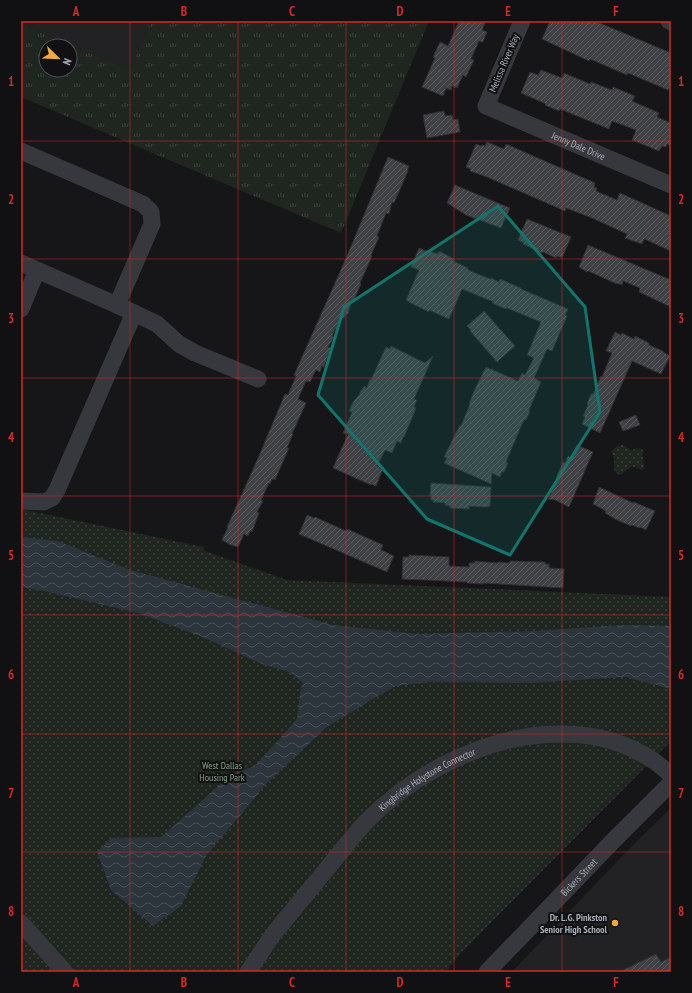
<svg xmlns="http://www.w3.org/2000/svg" width="692" height="993" viewBox="0 0 692 993" font-family="'PT Sans Narrow',sans-serif">
<style>
.built{fill:#222225}
.grass{fill:url(#grass-tufts);fill-rule:evenodd}
.park{fill:url(#park-dots)}
.water{fill:url(#water-waves)}
.building{fill:url(#building-hatch);stroke:#303034}
.lines{fill:none;stroke-linecap:round;stroke-linejoin:round}
.minor{stroke:#37383d;stroke-width:17}
.marked{fill:#0f766e;fill-opacity:0.2;stroke:#0f766e;stroke-width:3;stroke-linejoin:round}
.grid{fill:none;stroke:#d62828;stroke-width:1;stroke-opacity:0.55}
.poi-dot{fill:#efaa37;stroke:#111113;stroke-width:1.5}
.labels{text-anchor:middle;dominant-baseline:central;stroke-width:4;stroke-linejoin:round;paint-order:stroke}
.street-label{font-size:10px;fill:#a8aeb8;stroke:#111113}
.park-label{font-size:10px;fill:#80a280;stroke:#111113}
.poi-label{font-size:10px;font-weight:bold;fill:#a8aeb8;stroke:#111113;text-anchor:end}
.neatline{fill:none;stroke:#d62828;stroke-width:1.5}
.grid-label{font-size:13px;text-anchor:middle;font-weight:bold;fill:#d62828}
</style>
<defs>
<pattern id="grass-tufts" width="24" height="20" patternUnits="userSpaceOnUse"><rect width="24" height="20" fill="#1e261f"/><path d="M3 7l-1-3M5 7V3M7 7l1-3M15 17l-1-3M17 17v-4M19 17l1-3" fill="none" stroke="#3c433d"/></pattern>
<pattern id="park-dots" width="8" height="8" patternUnits="userSpaceOnUse"><rect width="8" height="8" fill="#1e261f"/><path d="M2 2h.1M6 6h.1" fill="none" stroke="#3c433d" stroke-width="1.8" stroke-linecap="round"/></pattern>
<pattern id="water-waves" width="16" height="10" patternUnits="userSpaceOnUse"><rect width="16" height="10" fill="#2c353c"/><path d="M0 5q4-4 8 0t8 0" fill="none" stroke="#485056"/></pattern>
<pattern id="building-hatch" width="6" height="6" patternUnits="userSpaceOnUse"><rect width="6" height="6" fill="#404145"/><path d="M-1 1l2-2M0 6l6-6M5 7l2-2" fill="none" stroke="#595a5e"/></pattern>
</defs>
<rect width="100%" height="100%" fill="#161618"/>
<g class="built">
<polygon points="21,21 151,21 130,70 21,24"/>
<polygon points="671,808 671,972 512,972 628,850"/>
</g>
<path class="grass" d="M151,21H429L341,233L21,97V24L130,70ZM46,46H70V70H46Z"/>
<g class="park">
<path d="M623,445C631,448 629,452 638,448L643,450C644,453 642,455 643,458C643,462 645,465 644,469L641,470C639,469 637,468 634,467C629,466 625,473 620,475C611,470 615,468 614,460C614,457 612,454 611,451L618,446Z"/>
<polygon points="21,510 26,510 203,547 205,551 287,580 671,597 671,741 666,746 461,953 446,972 21,972"/>
</g>
<polygon class="water" points="21,537 58,541 130,570 333,625 417,634 532,631 625,625 671,626 671,689 625,677 530,683 430,682 396,686 373,699 327,727 264,786 250,804 207,854 181,906 153,926 111,890 97,852 111,838 161,837 232,774 255,766 297,719 300,693 303,683 291,673 262,664 200,636 138,613 49,592 21,587"/>
<g class="building">
<polygon points="459,21 486,21 482,30 487,32 483,42 479,41 471,59 474,60 466,77 463,75 457,88 452,86 451,90 446,88 443,96 422,87 435,58 433,57 440,42 448,46"/>
<polygon points="550,21 595,21 671,53 671,83 668,90 628,73 627,75 590,59 589,61 542,39"/>
<polygon points="541,70 562,78 564,73 590,84 591,82 612,90 613,87 635,96 632,101 659,113 657,117 671,123 671,145 667,144 666,147 662,146 659,151 632,140 636,130 612,121 609,129 560,109 559,111 545,105 546,104 521,93 530,72 538,75"/>
<polygon points="444,111 445,116 452,115 453,120 458,119 460,132 427,138 423,115"/>
<polygon points="487,142 504,149 506,144 595,183 594,187 597,188 596,191 617,200 620,193 671,216 671,251 644,239 642,244 625,238 627,234 592,218 566,208 565,211 487,177 470,171 471,169 466,167 476,144 481,146 482,145 485,146"/>
<polygon points="388,157 409,166 407,171 408,171 394,203 392,202 389,214 386,213 377,236 379,237 371,255 372,256 360,283 361,284 354,300 352,300 348,314 346,314 344,318 341,317 332,336 334,337 328,347 331,348 324,367 322,366 320,372 316,370 310,382 306,381 298,399 306,403 292,434 293,434 287,448 289,448 275,480 272,479 270,484 269,483 261,500 263,501 257,512 259,513 252,532 250,531 248,536 244,534 238,547 228,544 229,544 222,540 228,527 227,527 259,456 285,394 288,395 296,376 294,375 347,256"/>
<polygon points="455,185 510,208 501,228 466,215 447,203"/>
<polygon points="527,219 571,237 562,258 557,256 556,258 543,252 542,253 523,244 524,243 518,240"/>
<polygon points="588,245 671,280 671,307 639,292 640,288 623,281 622,285 617,283 617,284 588,271 587,272 579,267"/>
<polygon points="419,248 426,251 427,250 438,254 439,251 454,259 453,261 468,268 468,270 490,279 491,278 499,282 500,279 521,288 521,289 568,309 565,315 567,316 552,351 547,349 534,378 541,382 529,410 530,411 526,420 525,419 522,424 506,462 508,463 504,472 502,472 500,477 492,473 491,484 444,463 447,458 444,457 460,425 461,426 470,404 469,404 474,391 486,367 518,381 522,373 525,375 534,358 527,355 541,322 507,308 506,309 492,303 494,302 462,289 449,319 429,310 429,312 411,303 406,300 419,270 411,267"/>
<polygon points="484,311 515,346 497,362 470,331 471,330 467,326"/>
<polygon points="615,332 621,335 622,333 634,339 635,336 649,343 649,345 663,351 663,352 670,356 661,374 632,361 600,433 582,424 585,417 583,416 588,405 587,404 591,394 593,394 601,376 602,377 612,353 606,351"/>
<polygon points="391,346 425,363 433,356 414,399 417,400 414,407 416,408 404,437 403,437 401,443 397,441 392,453 385,450 377,466 383,469 376,486 371,484 371,485 333,468 348,434 343,433 352,412 349,411 353,402 359,395 361,390 362,390 364,386 367,388 370,379 371,380 386,347 390,349"/>
<polygon points="636,415 640,425 623,431 619,422"/>
<polygon points="577,445 593,452 569,507 555,500 548,499 558,479 556,478 563,462 565,463 568,456 571,458"/>
<polygon points="431,483 491,487 490,506 486,507 469,506 469,509 450,508 450,506 445,505 445,503 433,502 433,500 431,500 431,496 430,496"/>
<polygon points="599,487 633,503 634,502 655,511 646,530 640,527 639,528 632,525 631,526 617,520 605,513 606,511 593,504"/>
<polygon points="307,515 314,518 315,517 346,531 347,529 383,545 381,550 394,556 387,572 299,534"/>
<polygon points="409,555 449,557 449,566 469,567 469,563 475,563 475,561 498,563 498,562 510,563 510,561 545,562 545,564 549,564 549,568 564,569 563,588 484,583 483,584 467,583 467,582 402,579 403,557 409,557"/>
<polygon points="656,954 661,962 671,957 671,972 619,972"/>
</g>
<g class="lines">
<g class="minor">
<path id="s1" d="M522,21L486,106L671,185"/>
<polyline points="669,21 671,22"/>
<polyline points="21,151 143,204 151,212 152,224 117,305 21,263"/>
<polyline points="21,309 37,270"/>
<polyline points="134,313 157,324 179,344 195,353 258,379"/>
<polyline points="21,501 44,502 52,498 57,490 134,313 117,305"/>
<polyline points="21,923 65,972"/>
<path id="s2" d="M248,972C257,959 266,944 275,932C289,915 302,899 316,882C332,863 347,843 364,824C414,772 491,733 563,734C603,734 642,747 671,775"/>
<path id="s3" d="M487,972L613,841L671,783"/>
</g>
</g>
<path class="marked" d="M498,206L585,307L600,412L510,555L427,519L318,395L344,307Z"/>
<path class="grid" d="M130,21V972M238,21V972M346,21V972M454,21V972M562,21V972M21,141H671M21,259H671M21,378H671M21,496H671M21,615H671M21,734H671M21,852H671"/>
<circle class="poi-dot" cx="615" cy="923" r="4"/>
<g class="labels">
<g class="street-label">
<text transform="translate(504 63) rotate(-67)">Melissa River Way</text>
<text stroke="none"><textPath href="#s1" startOffset="193">Jenny Dale Drive</textPath></text>
<text stroke="none"><textPath href="#s2" startOffset="266">Kingbridge Holystone Connector</textPath></text>
<text stroke="none"><textPath href="#s3" startOffset="132">Bickers Street</textPath></text>
</g>
<g class="park-label">
<text x="222" y="765">West Dallas<tspan x="222" dy="12">Housing Park</tspan></text>
</g>
<g class="poi-label">
<text x="607" y="917">Dr. L.G. Pinkston<tspan x="607" dy="12">Senior High School</tspan></text>
</g>
</g>
<rect width="692" height="993" fill="none" stroke="#111113" stroke-width="44"/>
<g transform="translate(58 58) rotate(113)"><circle r="19" fill="#111113" stroke="#4d5055"/>
<path d="M0-3L7 15L0 10L-7 15Z" fill="#efaa37"/>
<text y="-6" font-size="11" font-weight="bold" text-anchor="middle" fill="#a8aeb8">N</text>
</g>
<rect x="22" y="22" width="648" height="949" class="neatline"/>
<g class="grid-label">
<text x="76" y="16">A</text>
<text x="184" y="16">B</text>
<text x="292" y="16">C</text>
<text x="400" y="16">D</text>
<text x="508" y="16">E</text>
<text x="616" y="16">F</text>
<text x="11" y="86">1</text>
<text x="681" y="86">1</text>
<text x="11" y="204">2</text>
<text x="681" y="204">2</text>
<text x="11" y="323">3</text>
<text x="681" y="323">3</text>
<text x="11" y="442">4</text>
<text x="681" y="442">4</text>
<text x="11" y="560">5</text>
<text x="681" y="560">5</text>
<text x="11" y="679">6</text>
<text x="681" y="679">6</text>
<text x="11" y="798">7</text>
<text x="681" y="798">7</text>
<text x="11" y="916">8</text>
<text x="681" y="916">8</text>
<text x="76" y="987">A</text>
<text x="184" y="987">B</text>
<text x="292" y="987">C</text>
<text x="400" y="987">D</text>
<text x="508" y="987">E</text>
<text x="616" y="987">F</text>
</g>
</svg>
